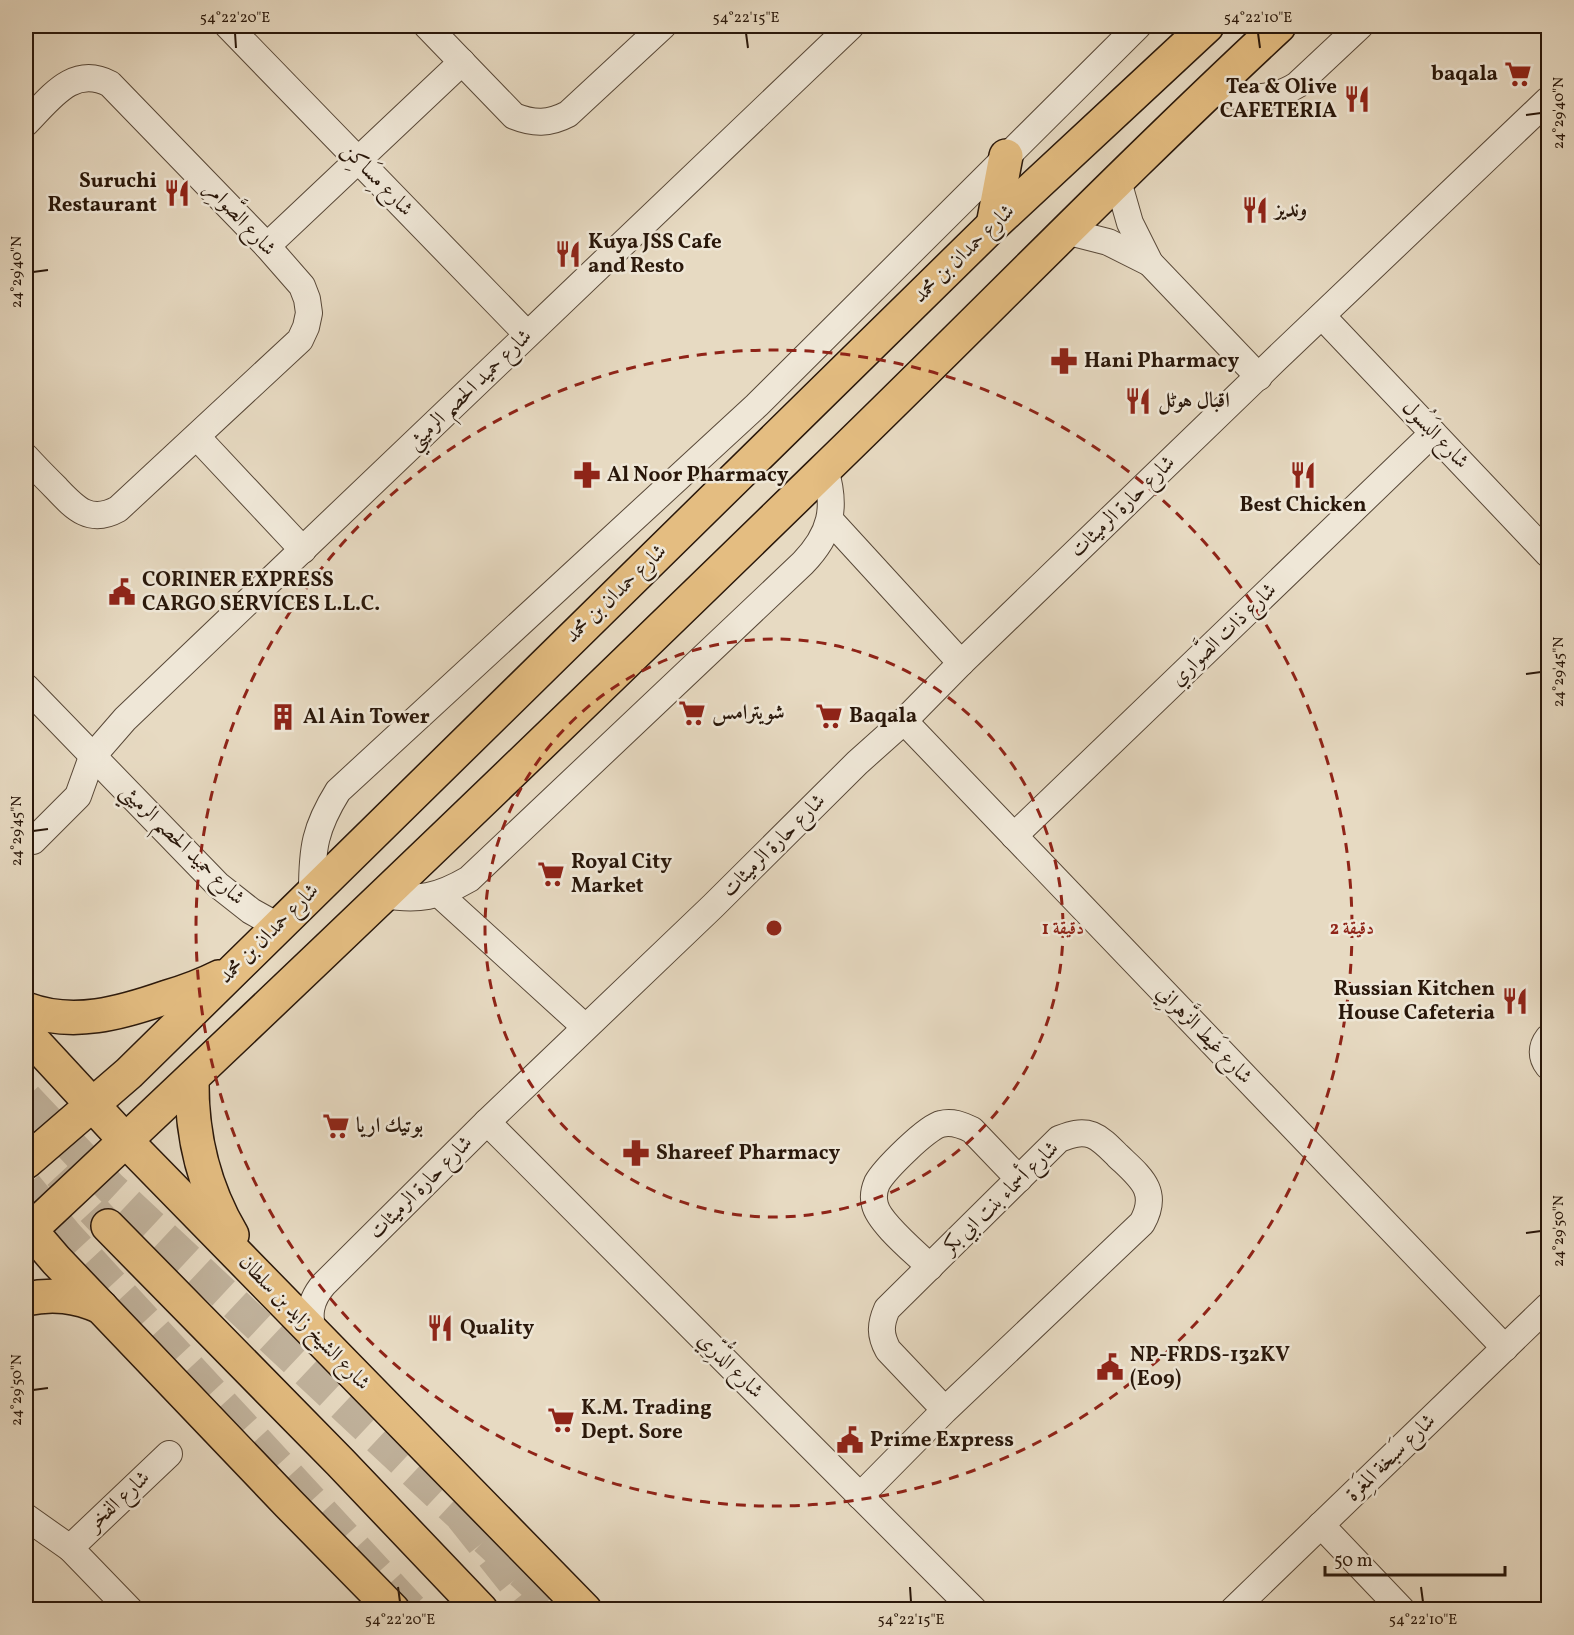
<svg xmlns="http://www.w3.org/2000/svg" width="1574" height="1635" viewBox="0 0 1574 1635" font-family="Vollkorn,Amiri,serif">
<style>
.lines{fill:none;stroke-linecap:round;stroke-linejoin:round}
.trunk-tunnel{stroke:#c1b39d;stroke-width:33;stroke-dasharray:33 16;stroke-linecap:butt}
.motorway-tunnel{stroke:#c1b39d;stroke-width:33;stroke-dasharray:33 16;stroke-linecap:butt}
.minor-casing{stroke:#584838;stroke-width:28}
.primary-casing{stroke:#29170a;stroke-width:36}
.trunk-casing{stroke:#29170a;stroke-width:36}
.minor{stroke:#efe7d7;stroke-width:26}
.primary{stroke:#e4bd81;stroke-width:33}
.trunk{stroke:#e4bd81;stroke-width:33}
.ticks{fill:none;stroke:#29170a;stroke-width:2}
.ring{fill:none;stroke:#8f2418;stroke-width:3;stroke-dasharray:10 8}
.labels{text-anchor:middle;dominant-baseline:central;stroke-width:5;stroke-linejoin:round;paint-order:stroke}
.poi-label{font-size:21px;font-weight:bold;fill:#29170a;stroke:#efe7d7;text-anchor:start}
.street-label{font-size:21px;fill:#29170a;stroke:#efe7d7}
.centre{fill:#8f2418;stroke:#efe7d7;stroke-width:3}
.ring-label{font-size:18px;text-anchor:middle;font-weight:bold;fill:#8f2418;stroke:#efe7d7;stroke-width:5;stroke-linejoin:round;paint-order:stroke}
.neatline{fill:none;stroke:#29170a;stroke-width:2}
.ticks-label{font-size:15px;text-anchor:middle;fill:#29170a}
</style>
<rect width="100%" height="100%" fill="#e7dac2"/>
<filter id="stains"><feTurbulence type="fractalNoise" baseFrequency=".00333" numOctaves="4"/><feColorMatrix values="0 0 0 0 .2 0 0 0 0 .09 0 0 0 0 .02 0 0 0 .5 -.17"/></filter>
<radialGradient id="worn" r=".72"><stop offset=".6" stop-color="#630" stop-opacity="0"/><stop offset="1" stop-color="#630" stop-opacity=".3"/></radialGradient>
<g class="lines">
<g class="trunk-tunnel">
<polyline points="26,1098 110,1187 562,1610"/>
<polyline points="26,1138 108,1226"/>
</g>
<g class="motorway-tunnel">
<polyline points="26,1186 67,1236 412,1610"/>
<polyline points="462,1517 524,1595 539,1610"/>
</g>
<defs>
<g id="minor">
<polyline points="228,26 527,334"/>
<path d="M427,26L514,116C534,124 549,124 568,114L663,26"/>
<path d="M1207,92C1242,95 1265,105 1297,85L1360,26"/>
<path d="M26,123C50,99 73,64 110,84L267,246L302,286L307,299L309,313L306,327L300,340L118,509C89,525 74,507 55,487C45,477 35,467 26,457"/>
<polyline points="1118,181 1130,223 1150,263 1259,377"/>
<polyline points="1065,231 1108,242 1150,263"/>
<polyline points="267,246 462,62"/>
<polyline points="1322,316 1548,554"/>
<polyline points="197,437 303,550"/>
<polyline points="830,520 961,663"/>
<polyline points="26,687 218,885 251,911 278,926"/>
<polyline points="904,721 1505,1348"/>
<polyline points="1014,836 1433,433"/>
<polyline points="33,841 78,796 92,757 125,719 851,26"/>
<path d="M312,891C312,848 315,828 338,791L757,405L1138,26"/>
<polyline points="439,894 585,1027"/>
<path d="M383,895C419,901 438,897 469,879L803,563C831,534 837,508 825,469"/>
<path d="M1548,1038C1541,1047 1541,1057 1548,1066"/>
<polyline points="487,1122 974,1610"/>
<path d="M930,1267C916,1253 879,1223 875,1205C873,1198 874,1190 877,1183C884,1170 927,1127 941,1124C952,1121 962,1125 972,1130L1019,1179"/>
<path d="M315,1336C307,1316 310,1300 324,1284L487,1122L713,906L857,763L904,721L961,663L1275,360L1548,100"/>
<path d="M860,1496L945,1410L1142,1223C1160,1191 1140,1177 1118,1156C1110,1148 1102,1139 1092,1135C1080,1131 1070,1135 1059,1139L887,1309C880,1325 880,1335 888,1350L945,1410"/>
<polyline points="26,1517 70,1548 130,1610"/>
<polyline points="1321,1525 1402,1610"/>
<polyline points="70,1548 169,1454"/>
<polyline points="1233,1610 1548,1306"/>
</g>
<g id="primary">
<polyline points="993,225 1006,156"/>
<path d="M26,1009C73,1027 121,1013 167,997C184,992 203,985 219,977"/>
<polyline points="26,1033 125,1140 585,1610"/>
<path d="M192,1078C191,1134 203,1186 232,1235"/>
<polyline points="26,1162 129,1073 993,225 1207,26"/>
<polyline points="26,1225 56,1260 289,1504 393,1610"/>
<path d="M26,1234C294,983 559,728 822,472C975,324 1123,171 1279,26"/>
<path d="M26,1299C53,1293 76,1296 101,1307"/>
</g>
<polyline id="trunk" points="108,1226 340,1462 481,1610"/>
</defs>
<use href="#minor" class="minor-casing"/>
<use href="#primary" class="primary-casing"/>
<use href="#trunk" class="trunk-casing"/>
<use href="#minor" class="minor"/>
<use href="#primary" class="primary"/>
<use href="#trunk" class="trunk"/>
</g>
<path class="ticks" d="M235,33L236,48M746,33L748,48M1258,33L1260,48M1526,115L1541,113M33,272L48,270M1526,674L1541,672M33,831L48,829M1526,1233L1541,1231M33,1390L48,1388M398,1587L400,1602M910,1587L911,1602M1421,1587L1423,1602"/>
<g class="ring">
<circle cx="774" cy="928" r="289"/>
<circle cx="774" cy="928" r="578"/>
</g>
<defs>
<symbol id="supermarket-bare" viewBox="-9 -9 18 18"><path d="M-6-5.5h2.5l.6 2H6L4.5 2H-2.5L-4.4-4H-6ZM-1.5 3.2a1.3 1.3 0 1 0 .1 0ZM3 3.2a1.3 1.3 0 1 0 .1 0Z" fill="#8f2418" stroke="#efe7d7" stroke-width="2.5" paint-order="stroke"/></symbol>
<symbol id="restaurant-bare" viewBox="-9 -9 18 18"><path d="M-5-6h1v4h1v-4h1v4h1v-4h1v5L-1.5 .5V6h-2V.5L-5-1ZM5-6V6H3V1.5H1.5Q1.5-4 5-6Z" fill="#8f2418" stroke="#efe7d7" stroke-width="2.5" paint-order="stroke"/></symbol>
<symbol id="pharmacy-bare" viewBox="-9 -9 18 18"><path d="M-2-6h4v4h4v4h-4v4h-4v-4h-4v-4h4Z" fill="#8f2418" stroke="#efe7d7" stroke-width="2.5" paint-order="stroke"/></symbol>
<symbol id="civic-bare" viewBox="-9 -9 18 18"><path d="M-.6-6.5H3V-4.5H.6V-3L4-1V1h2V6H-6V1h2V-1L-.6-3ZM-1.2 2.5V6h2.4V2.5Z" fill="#8f2418" stroke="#efe7d7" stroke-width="2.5" paint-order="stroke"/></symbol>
<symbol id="building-bare" viewBox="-9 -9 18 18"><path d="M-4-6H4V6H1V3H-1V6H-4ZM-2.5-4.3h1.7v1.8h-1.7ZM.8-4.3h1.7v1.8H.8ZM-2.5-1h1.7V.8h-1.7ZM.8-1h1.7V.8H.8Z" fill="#8f2418" stroke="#efe7d7" stroke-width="2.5" paint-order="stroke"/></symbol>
</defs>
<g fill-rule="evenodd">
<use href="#supermarket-bare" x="1499" y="55" width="38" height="38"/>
<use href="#restaurant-bare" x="1338" y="80" width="38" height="38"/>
<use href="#restaurant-bare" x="158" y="174" width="38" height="38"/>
<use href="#restaurant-bare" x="1236" y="191" width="38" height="38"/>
<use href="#restaurant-bare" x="549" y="235" width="38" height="38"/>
<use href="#pharmacy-bare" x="1045" y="342" width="38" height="38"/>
<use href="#restaurant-bare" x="1119" y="382" width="38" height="38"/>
<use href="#pharmacy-bare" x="568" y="456" width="38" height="38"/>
<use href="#restaurant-bare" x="1284" y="456" width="38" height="38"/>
<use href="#civic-bare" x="103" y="573" width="38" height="38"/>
<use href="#supermarket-bare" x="673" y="694" width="38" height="38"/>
<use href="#supermarket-bare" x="810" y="697" width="38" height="38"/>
<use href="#building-bare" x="264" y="698" width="38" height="38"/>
<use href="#supermarket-bare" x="532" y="855" width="38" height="38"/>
<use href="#restaurant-bare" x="1496" y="982" width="38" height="38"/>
<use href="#supermarket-bare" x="317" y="1107" width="38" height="38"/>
<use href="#pharmacy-bare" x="617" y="1134" width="38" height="38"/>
<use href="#restaurant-bare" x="421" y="1309" width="38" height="38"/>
<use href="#civic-bare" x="1091" y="1348" width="38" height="38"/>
<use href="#supermarket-bare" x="542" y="1401" width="38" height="38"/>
<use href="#civic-bare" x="831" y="1421" width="38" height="38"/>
</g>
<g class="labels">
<g class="poi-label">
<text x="1498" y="74" text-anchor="end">baqala</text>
<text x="1337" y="87" text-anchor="end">Tea &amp; Olive<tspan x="1337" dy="24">CAFETERIA</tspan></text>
<text x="157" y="181" text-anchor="end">Suruchi<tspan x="157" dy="24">Restaurant</tspan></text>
<text x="1275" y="210">ونديز</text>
<text x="588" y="242">Kuya JSS Cafe<tspan x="588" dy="24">and Resto</tspan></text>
<text x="1084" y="361">Hani Pharmacy</text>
<text x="1158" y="401">اقبال ہوٹل</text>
<text x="607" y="475">Al Noor Pharmacy</text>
<text x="1303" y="505" text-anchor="middle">Best Chicken</text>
<text x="142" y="580">CORINER EXPRESS<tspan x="142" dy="24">CARGO SERVICES L.L.C.</tspan></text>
<text x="712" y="713">شويترامس</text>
<text x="849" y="716">Baqala</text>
<text x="303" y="717">Al Ain Tower</text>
<text x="571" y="862">Royal City<tspan x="571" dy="24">Market</tspan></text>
<text x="1495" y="989" text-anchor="end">Russian Kitchen<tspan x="1495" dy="24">House Cafeteria</tspan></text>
<text x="356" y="1126">بوتيك اريا</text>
<text x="656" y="1153">Shareef Pharmacy</text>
<text x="460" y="1328">Quality</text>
<text x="1130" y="1355">NP-FRDS-132KV<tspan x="1130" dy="24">(E09)</tspan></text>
<text x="581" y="1408">K.M. Trading<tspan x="581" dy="24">Dept. Sore</tspan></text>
<text x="870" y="1440">Prime Express</text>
</g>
<g class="street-label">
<text transform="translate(377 180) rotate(46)">شارع مِسَاكِن</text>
<text transform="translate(240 219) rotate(47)">شارع الصَّوامِر</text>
<text transform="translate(964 254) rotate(-44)">شارع حمدان بن محمد</text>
<text transform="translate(470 390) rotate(-44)">شارع حميد الحصم الرميثي</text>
<text transform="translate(1435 435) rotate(46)">شارع البَسُول</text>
<text transform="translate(1123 507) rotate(-44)">شارع حارة الرميثات</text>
<text transform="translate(616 594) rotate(-44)">شارع حمدان بن محمد</text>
<text transform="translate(1224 635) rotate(-44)">شارع ذات الصَّواري</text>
<text transform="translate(182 845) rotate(44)">شارع حميد الحصم الرميثي</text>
<text transform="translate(774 846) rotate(-45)">شارع حارة الرميثات</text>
<text transform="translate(269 934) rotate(-45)">شارع حمدان بن محمد</text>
<text transform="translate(1204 1035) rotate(46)">شارع غَيط الزَّهرانِي</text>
<text transform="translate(421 1188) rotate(-45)">شارع حارة الرميثات</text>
<text transform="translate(1001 1198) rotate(-44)">شارع أسماء بنت ابي بكر</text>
<text transform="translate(304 1323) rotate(46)">شارع الشيخ زايد بن سلطان</text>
<text transform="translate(730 1366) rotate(45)">شارع الدُّرِّي</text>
<text transform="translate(1391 1458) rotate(-44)">شارع سَبخة المِغَرة</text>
<text transform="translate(119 1501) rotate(-43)">شارع الفخر</text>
</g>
</g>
<circle cx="774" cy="928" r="9" class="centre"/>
<g class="ring-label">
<text x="1063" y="934">1 دقيقة</text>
<text x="1352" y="934">2 دقيقة</text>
</g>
<rect width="1574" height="1635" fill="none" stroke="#e7dac2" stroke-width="66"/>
<path d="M1325 1566v9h180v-9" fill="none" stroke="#29170a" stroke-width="3"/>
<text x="1334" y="1566" font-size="18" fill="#29170a" stroke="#efe7d7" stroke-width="4.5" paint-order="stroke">50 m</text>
<rect x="33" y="33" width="1508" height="1569" class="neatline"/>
<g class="ticks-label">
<text x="235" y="22">54°22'20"E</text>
<text x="746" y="22">54°22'15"E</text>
<text x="1258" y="22">54°22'10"E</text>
<text transform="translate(1558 113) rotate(-90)" y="5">24°29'40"N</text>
<text transform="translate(16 272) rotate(-90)" y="5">24°29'40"N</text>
<text transform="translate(1558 672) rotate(-90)" y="5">24°29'45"N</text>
<text transform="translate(16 831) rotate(-90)" y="5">24°29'45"N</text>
<text transform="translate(1558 1231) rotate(-90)" y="5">24°29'50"N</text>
<text transform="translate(16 1390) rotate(-90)" y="5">24°29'50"N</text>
<text x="400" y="1624">54°22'20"E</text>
<text x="911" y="1624">54°22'15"E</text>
<text x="1423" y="1624">54°22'10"E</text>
</g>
<rect width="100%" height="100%" filter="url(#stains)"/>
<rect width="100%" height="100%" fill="url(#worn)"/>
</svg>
